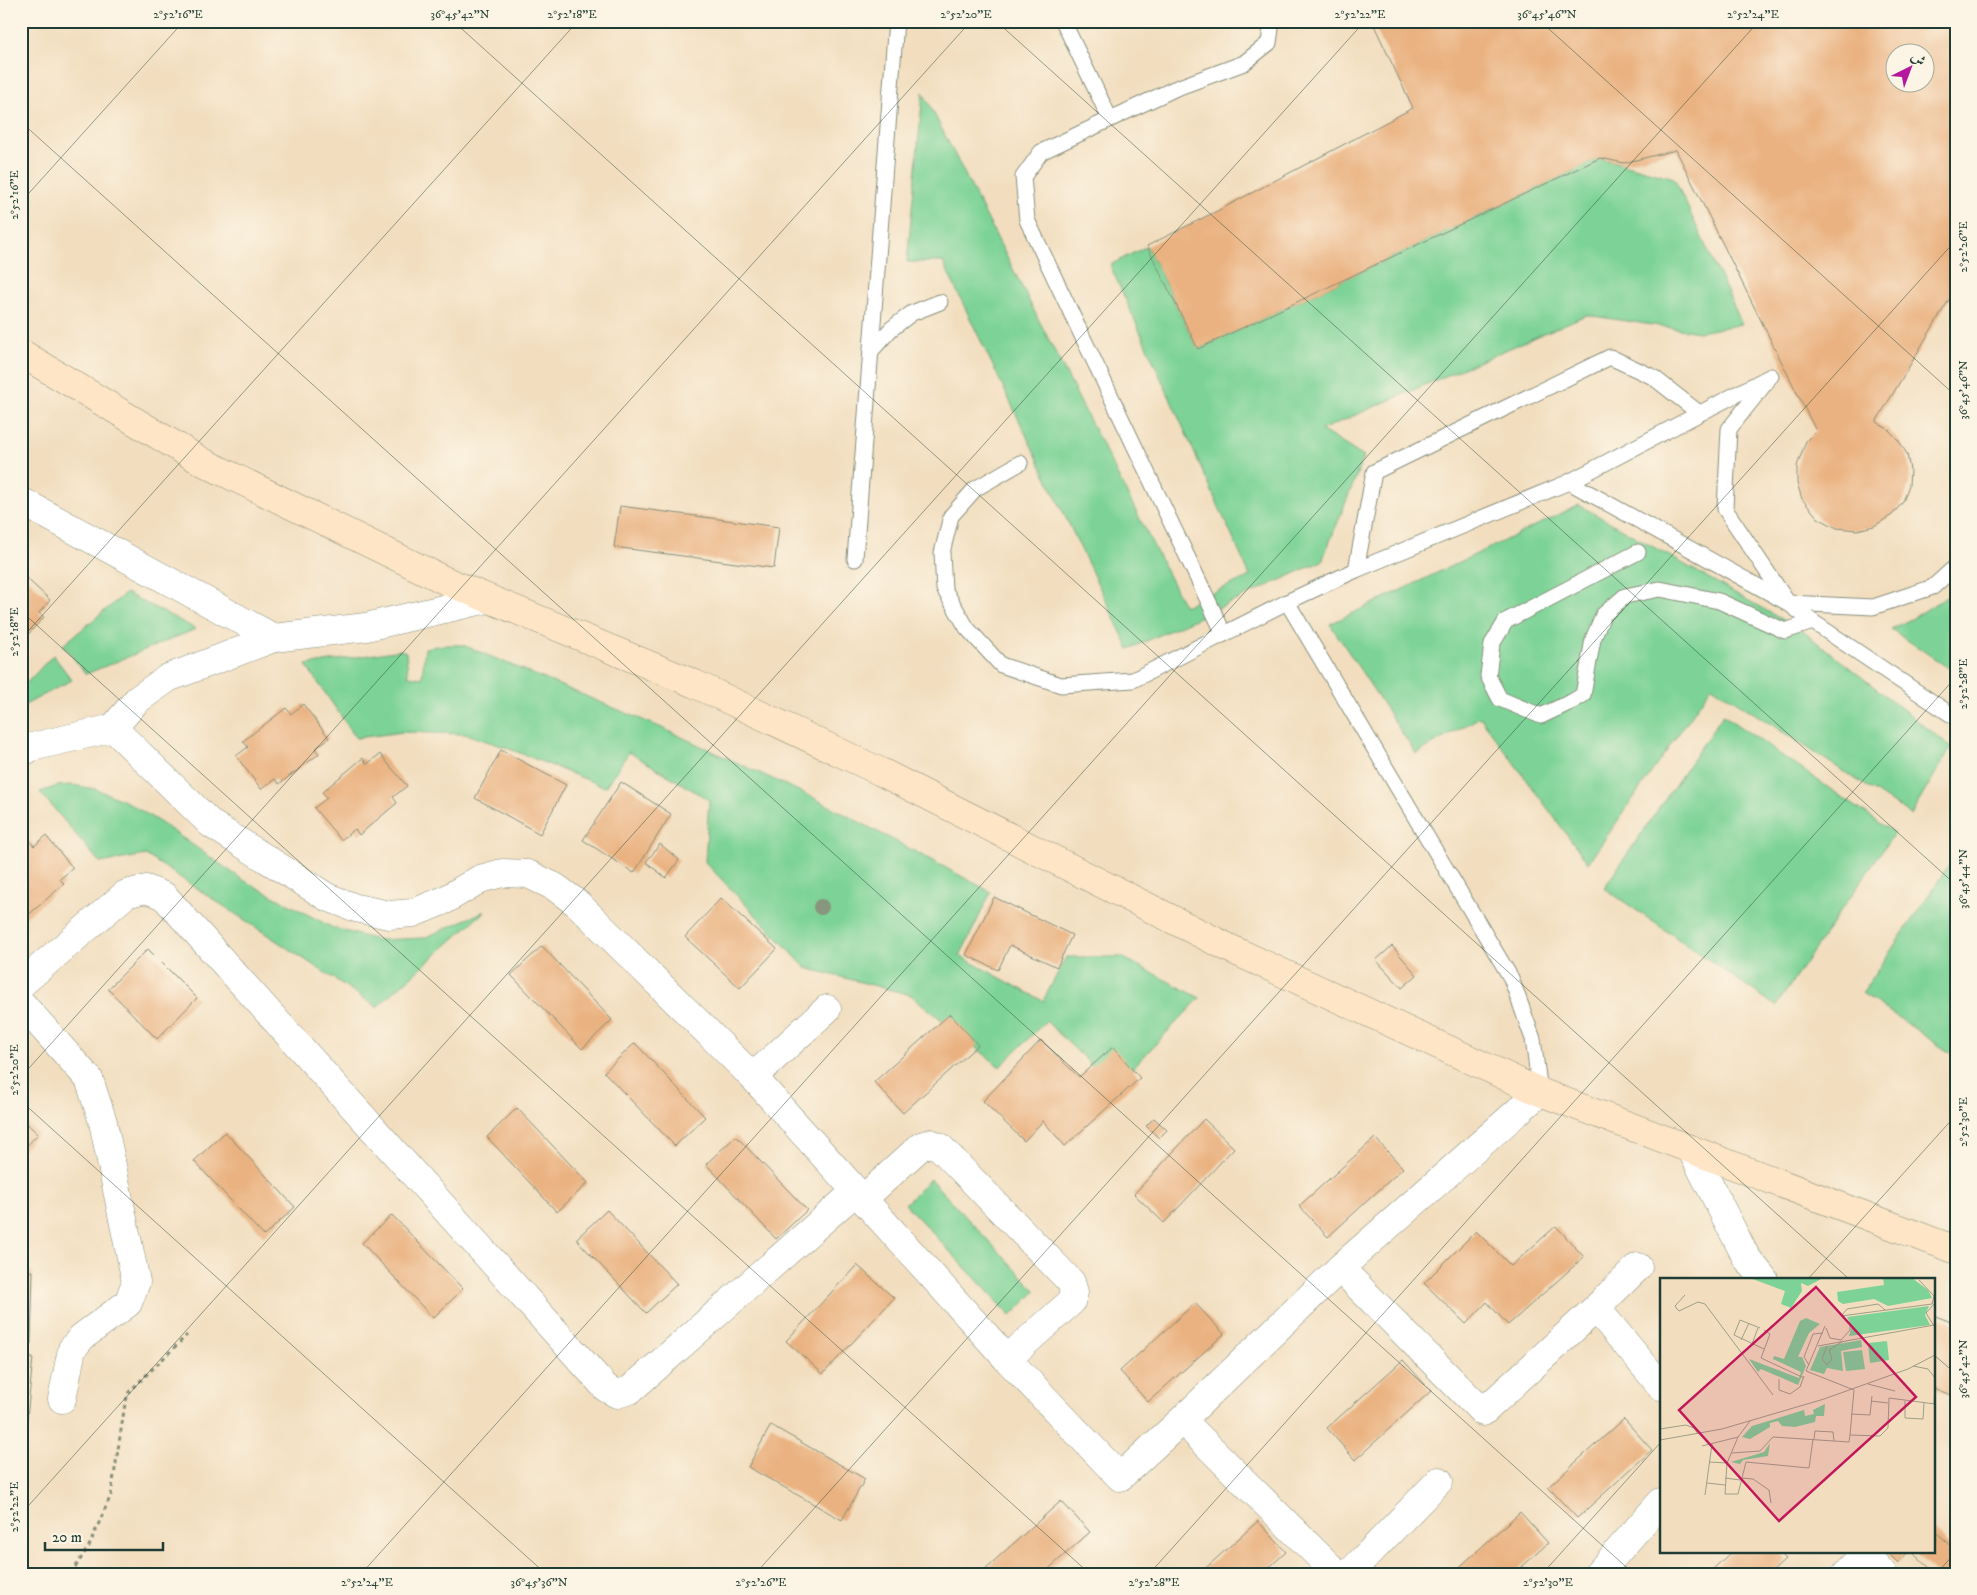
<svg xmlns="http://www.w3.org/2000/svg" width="1977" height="1595" viewBox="0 0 1977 1595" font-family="'IM FELL DW Pica',Amiri,serif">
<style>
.green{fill:#7dd397;stroke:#4e8866}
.building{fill:#eab281;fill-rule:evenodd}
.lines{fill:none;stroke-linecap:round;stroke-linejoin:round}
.lane-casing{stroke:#888e7a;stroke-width:17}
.street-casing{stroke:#888e7a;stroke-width:29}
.secondary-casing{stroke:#888e7a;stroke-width:29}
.path{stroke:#888e7a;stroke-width:3;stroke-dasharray:4 4;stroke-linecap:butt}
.lane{stroke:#fff;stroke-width:15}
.street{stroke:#fff;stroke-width:28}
.secondary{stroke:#fde5c5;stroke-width:28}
.tree{fill:#88967e}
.ticks{fill:none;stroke:#1f3d34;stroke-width:1;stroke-opacity:0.45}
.inset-road{fill:none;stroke:#9e9e87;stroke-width:1}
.view{fill:#c2185b;fill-opacity:0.15;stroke:#c2185b;stroke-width:2.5}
.inset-edge{fill:none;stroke:#1f3d34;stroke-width:2.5}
.neatline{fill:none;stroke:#1f3d34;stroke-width:2}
.ticks-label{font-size:12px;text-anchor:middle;fill:#1f3d34}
</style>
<rect width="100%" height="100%" fill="#fcf5e5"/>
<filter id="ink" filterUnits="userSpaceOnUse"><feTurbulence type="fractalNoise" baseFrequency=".02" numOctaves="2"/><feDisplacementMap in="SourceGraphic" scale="10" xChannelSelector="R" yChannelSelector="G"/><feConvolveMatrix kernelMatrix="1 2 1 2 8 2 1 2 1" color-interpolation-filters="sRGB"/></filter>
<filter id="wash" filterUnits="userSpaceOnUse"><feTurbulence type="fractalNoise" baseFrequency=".0096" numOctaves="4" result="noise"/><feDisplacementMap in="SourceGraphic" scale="20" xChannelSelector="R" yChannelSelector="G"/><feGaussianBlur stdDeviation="1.12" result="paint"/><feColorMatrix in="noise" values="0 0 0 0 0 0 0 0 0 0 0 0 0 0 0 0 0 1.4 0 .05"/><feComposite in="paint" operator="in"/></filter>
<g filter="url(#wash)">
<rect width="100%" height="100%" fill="#f2debf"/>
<g class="green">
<polygon points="923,92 1184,606 1250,576 1110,265 1147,246 1198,349 1600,158 1674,178 1742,324 1699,332 1586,315 1321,430 1364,457 1322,561 1129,649 943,262 907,262"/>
<polygon points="1579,505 1804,632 1951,747 1911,815 1712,686 1588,863 1480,717 1416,754 1330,624"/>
<polygon points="1956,591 1956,673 1891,629 1913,618"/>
<polygon points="126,593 196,629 86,674 63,645"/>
<polygon points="443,645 463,645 662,728 816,799 991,892 960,956 1043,1001 1066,957 1122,957 1200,998 1114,1087 1046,1021 1000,1067 911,995 806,968 705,862 709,800 629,752 605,787 505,747 465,734 403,732 356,738 306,665 401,650 406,652 408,676 422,678 425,648"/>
<polygon points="53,655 72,680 21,707 21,689"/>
<polygon points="1723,715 1894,833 1776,1006 1604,888"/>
<polygon points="72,785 96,789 129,803 164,825 243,880 333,928 378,940 424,938 485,911 377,1007 146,855 100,863 40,792 58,786"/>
<polygon points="1956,855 1956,1057 1862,993"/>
<polygon points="930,1179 1036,1291 1011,1316 905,1204"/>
</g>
<g id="blocks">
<g class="building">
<path d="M1372,21H1956V288L1876,422L1888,429L1899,441L1907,454L1910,470L1909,485L1903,502L1892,515L1874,526L1857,530L1837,528L1818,518L1802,499L1797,483V466L1806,441L1816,431L1676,150L1624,163L1600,158L1198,349L1147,246L1223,208L1413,108ZM1894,52H1924V82H1894Z"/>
<polygon points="620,506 779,527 774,568 614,547"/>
<polygon points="21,573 50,600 39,613 44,617 21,642"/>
<polygon points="303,704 329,738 315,749 319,754 279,784 275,779 261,789 236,756 248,747 243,741 286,708 291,714"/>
<polygon points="501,750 566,785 540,834 475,798"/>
<polygon points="380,754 407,786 393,797 397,803 359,835 355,829 341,840 314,808 327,798 322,792 363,758 367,764"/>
<polygon points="621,782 671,814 634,873 583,840"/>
<polygon points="46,836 73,868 60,879 64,884 26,917 21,910 21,847 29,840 34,846"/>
<polygon points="660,844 679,860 666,878 646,862"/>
<polygon points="994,897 1072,935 1057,967 1010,945 998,970 966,955"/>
<polygon points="721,898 777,949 740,988 685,937"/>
<polygon points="542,946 612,1020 582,1049 511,975"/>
<polygon points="1392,946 1417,975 1402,988 1376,960"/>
<polygon points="148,949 197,998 157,1039 108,989"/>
<polygon points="950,1014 978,1045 903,1113 874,1082"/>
<polygon points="1041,1040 1079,1077 1113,1047 1140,1078 1065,1146 1043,1121 1024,1141 983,1101"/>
<polygon points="635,1043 705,1117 675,1146 604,1072"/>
<polygon points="517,1108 588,1183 557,1212 487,1137"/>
<polygon points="21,1118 38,1134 21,1152"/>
<polygon points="1154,1118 1167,1130 1159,1138 1146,1126"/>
<polygon points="1204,1119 1234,1148 1164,1223 1134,1194"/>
<polygon points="225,1132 295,1207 264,1236 194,1161"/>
<polygon points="736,1136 807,1210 776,1239 706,1164"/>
<polygon points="1375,1138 1403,1168 1328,1237 1299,1206"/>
<polygon points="607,1210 677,1284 646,1313 576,1239"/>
<polygon points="392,1215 463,1289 433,1318 362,1243"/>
<polygon points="1556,1226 1584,1257 1508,1325 1487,1302 1466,1324 1424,1283 1476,1231 1511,1266"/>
<polygon points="857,1265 894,1298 823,1374 786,1341"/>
<polygon points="21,1271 33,1271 31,1344 21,1343"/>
<polygon points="1195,1303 1224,1334 1148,1402 1120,1371"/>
<polygon points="1933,1315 1956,1324 1956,1397 1933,1388"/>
<polygon points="21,1357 33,1358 24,1449 21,1448"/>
<polygon points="1403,1360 1431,1391 1355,1460 1327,1428"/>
<polygon points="1624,1419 1652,1450 1577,1518 1548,1487"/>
<polygon points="771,1425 865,1479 842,1520 748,1467"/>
<polygon points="1061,1501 1090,1532 1043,1574 990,1574 985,1569"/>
<polygon points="1520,1512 1548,1543 1514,1574 1452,1574"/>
<polygon points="1258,1521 1286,1552 1262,1574 1199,1574"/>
<polygon points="1935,1531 1956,1550 1956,1574 1936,1574 1914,1553 1915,1551 1933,1551 1933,1532"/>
<polygon points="1732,1551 1778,1551 1786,1559 1770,1574 1708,1574"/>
<polygon points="1886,1551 1909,1551 1898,1563"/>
</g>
</g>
</g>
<g filter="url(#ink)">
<use href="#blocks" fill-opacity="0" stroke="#888e7a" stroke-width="1"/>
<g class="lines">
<defs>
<g id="lane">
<polyline points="1063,21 1110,119"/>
<polyline points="871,351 891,329 912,313 940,302"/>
<polyline points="1767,381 1729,429 1725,509 1788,603 1873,607 1933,587 1956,566"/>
<polyline points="1020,463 975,489 951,516 942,553 944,589 967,628 1001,665 1061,685 1133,680 1287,602"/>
<polyline points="1569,482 1788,603 1813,622 1956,718"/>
<polyline points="1638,552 1506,621 1492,644 1488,676 1500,699 1541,716 1573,701 1583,695 1593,639 1603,615 1625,596 1660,589 1719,601 1785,631 1813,622"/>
<polyline points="855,559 896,21"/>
<polyline points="1356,570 1374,472 1610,357 1653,377 1699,413"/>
<polyline points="1224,634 1027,220 1023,177 1041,152 1174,89 1244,63 1269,43 1272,21"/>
<polyline points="1540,1092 1533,1039 1511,978 1287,602 1356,570 1569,482 1771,376"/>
</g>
<g id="street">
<polyline points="21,501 274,638"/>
<polyline points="113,728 211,824 327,897 356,908 389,915 413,913 445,900 480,879 502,873 528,874 555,887 578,904 753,1077 1007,1359 1120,1477 1182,1420 1337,1574"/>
<polyline points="21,753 32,747 113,728 137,700 168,678 274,638 366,627 487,599"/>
<polyline points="21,984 126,894 146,889 164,896 606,1388 617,1394 630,1390 856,1191"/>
<polyline points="21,1003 89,1079 103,1122 136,1282 128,1303 82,1337 72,1349 62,1399"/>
<polyline points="753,1077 827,1009"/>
<polyline points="1691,1149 1746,1257 1764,1279"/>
<polyline points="863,1199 921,1146 930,1143 940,1147 1071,1282 1074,1292 1071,1302 1007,1359"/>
<polyline points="1340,1268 1483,1412 1596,1308 1638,1267"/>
<polyline points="1596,1308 1661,1386"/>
<polyline points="1182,1420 1340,1268 1540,1092"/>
<polyline points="1862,1551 1883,1574"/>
<polyline points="1349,1574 1439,1481"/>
<polyline points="1598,1574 1661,1502"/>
<polyline points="1846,1574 1865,1555"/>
</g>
<polyline id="secondary" points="21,353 201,461 446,581 695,684 881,772 1231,949 1540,1092 1956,1250"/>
</defs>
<use href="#lane" class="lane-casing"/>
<use href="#street" class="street-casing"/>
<use href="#secondary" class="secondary-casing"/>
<polyline class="path" points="71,1574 89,1546 111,1495 125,1404 129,1392 187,1335"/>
<use href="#lane" class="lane"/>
<use href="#street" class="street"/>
<use href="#secondary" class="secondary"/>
</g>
<circle class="tree" cx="821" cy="907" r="8"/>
</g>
<path class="ticks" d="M453,21L1849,1279M996,21L1956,885M1540,21L1956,396M21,122L1634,1574M21,202L184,21M21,611L1090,1574M21,639L578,21M21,1077L971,21M21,1101L546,1574M1808,1279L1956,1115M1933,1354L1956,1374M21,1514L1365,21M361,1574L1759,21M755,1574L1956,240M1149,1574L1956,677M1542,1574L1661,1442M1936,1574L1956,1552"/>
<g transform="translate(1660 1278)">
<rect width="275" height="275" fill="#f2debf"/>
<path d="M90,0H163L148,8L141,5L142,13L131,30L121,26L125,13ZM223,0H252L268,12L272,20L228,28L214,21L183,26L178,23L177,14L224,7ZM269,28L265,37L270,47L189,58L192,48L187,39ZM146,40L160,46L149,55L138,79H142L146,88L138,107L101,91L98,94L89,81L139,100L141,94L113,81L114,78L124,81L140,43ZM201,62L202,69L181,73L183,93L167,90L164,96L150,92L160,69ZM227,63L229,82L210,85L208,65ZM202,72L205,91L186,93L183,74ZM165,126L164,138H156L155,144L135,149L122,148L118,143L110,145V149L90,161L82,159L92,148L144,132L145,138L154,136L153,132ZM110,165L108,178L83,182L80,186L71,184L104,174Z" fill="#7dd397"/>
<path class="inset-road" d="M25,17L15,28L17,31L19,33L38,24L45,26L113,117M182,37L187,31L218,26L225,32M181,38L272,26L274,18L259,2M165,48L146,93L194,112L190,157M274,48L266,35L275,25M100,50L80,42L74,57L104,71M166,50L170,60L181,62L190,52V46L183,38M104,52L110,56L101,80L144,100M81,62L89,45M92,66L98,50M158,68L274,47M167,68L162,81L167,87L172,81L169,72L183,63M149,87L144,79L153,56L163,55M253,88L268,91L275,100M119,101V112L130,116L140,109L144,98M208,106L235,113M211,123L228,125M245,123V140L263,141L264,125M274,126L275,111M191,136L210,137L212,118M90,143L78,159L67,185L65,216H78L86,184L149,190L153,161M0,151L26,147L34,150L38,156M154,161L155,153L173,154L174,163M0,162L62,151L164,121L248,91L275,77M42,168L78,159M72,175L100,173L113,159L189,164L190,157L220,158L228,150L229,120L275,126M49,184L67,185M65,200L80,202M82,200L93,201L109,212L111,225M47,205L65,207M45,217L52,166"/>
<path class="view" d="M156,9L256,119L119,243L19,132Z"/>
<rect width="275" height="275" class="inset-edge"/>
</g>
<rect width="1977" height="1595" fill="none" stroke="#fcf5e5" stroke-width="55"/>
<g transform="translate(1910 68) rotate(42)"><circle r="24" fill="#fcf5e5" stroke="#a4ab9e"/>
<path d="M0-4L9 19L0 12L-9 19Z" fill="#b5179e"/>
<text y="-8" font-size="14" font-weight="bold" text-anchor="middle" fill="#1f3d34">ش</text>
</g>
<path d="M45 1542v8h118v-8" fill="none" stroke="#1f3d34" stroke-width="2.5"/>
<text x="52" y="1542" font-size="15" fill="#1f3d34" stroke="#fcf5e5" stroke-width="4" paint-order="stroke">20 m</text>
<rect x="28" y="28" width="1922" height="1540" class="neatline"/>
<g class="ticks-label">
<text x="178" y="18">2°52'16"E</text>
<text x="460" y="18">36°45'42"N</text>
<text x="572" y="18">2°52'18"E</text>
<text x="966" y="18">2°52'20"E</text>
<text x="1360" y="18">2°52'22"E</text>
<text x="1547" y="18">36°45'46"N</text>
<text x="1753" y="18">2°52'24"E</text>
<text transform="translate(14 195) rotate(-90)" y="4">2°52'16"E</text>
<text transform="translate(1963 247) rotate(-90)" y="4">2°52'26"E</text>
<text transform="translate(1963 390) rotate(-90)" y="4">36°45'46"N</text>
<text transform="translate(14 632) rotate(-90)" y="4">2°52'18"E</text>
<text transform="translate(1963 684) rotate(-90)" y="4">2°52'28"E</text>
<text transform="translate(1963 879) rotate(-90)" y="4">36°45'44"N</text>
<text transform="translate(14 1070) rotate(-90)" y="4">2°52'20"E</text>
<text transform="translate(1963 1122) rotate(-90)" y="4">2°52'30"E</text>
<text transform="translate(1963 1369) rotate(-90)" y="4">36°45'42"N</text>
<text transform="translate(14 1507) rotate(-90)" y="4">2°52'22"E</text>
<text x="367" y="1586">2°52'24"E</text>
<text x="539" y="1586">36°45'36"N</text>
<text x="761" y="1586">2°52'26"E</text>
<text x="1154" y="1586">2°52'28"E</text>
<text x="1548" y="1586">2°52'30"E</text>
</g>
</svg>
